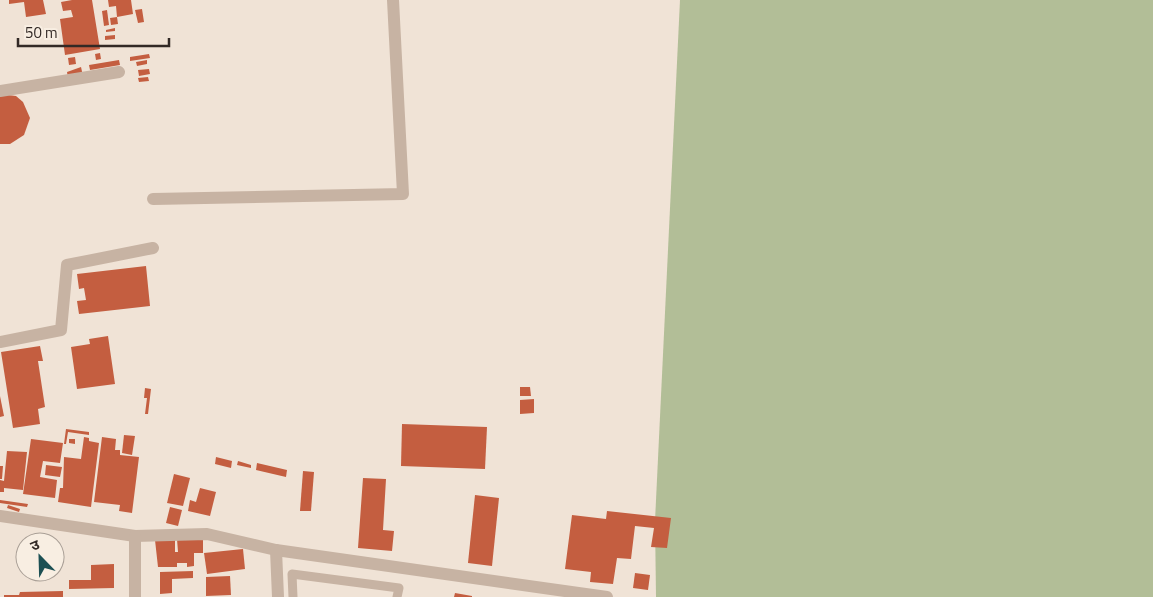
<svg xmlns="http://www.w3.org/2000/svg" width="1153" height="597" viewBox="0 0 1153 597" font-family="'Titillium Web','Noto Sans Devanagari',sans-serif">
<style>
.green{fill:#b2be97}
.building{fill:#c45e40}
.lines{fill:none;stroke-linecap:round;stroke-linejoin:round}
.lane{stroke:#c7b3a3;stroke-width:9}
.street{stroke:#c7b3a3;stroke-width:12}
</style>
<rect width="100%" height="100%" fill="#f0e3d6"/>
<polygon class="green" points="680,0 1153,0 1153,597 656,597 655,521"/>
<g class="building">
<polygon points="9,0 43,0 46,14 26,17 24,2 9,4"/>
<polygon points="72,0 92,0 100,49 65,55 60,19 73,17 71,10 63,11 61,2"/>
<polygon points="108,0 131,0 133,14 117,17 116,6 109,7"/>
<polygon points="142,9 144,22 138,23 135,10"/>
<polygon points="107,10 109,25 104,26 102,11"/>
<polygon points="117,17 118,24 111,25 110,18"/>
<polygon points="115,28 115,31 106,32 106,30"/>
<polygon points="115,35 115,39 105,40 105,36"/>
<polygon points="100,53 101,59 96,60 95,54"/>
<polygon points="149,54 150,58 130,61 130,57"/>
<polygon points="75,57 76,64 69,65 68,58"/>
<polygon points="119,60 120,65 90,70 89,65"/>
<polygon points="147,60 147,64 137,66 136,62"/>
<polygon points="81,67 83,76 68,78 67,72"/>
<polygon points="149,69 150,74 139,76 138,70"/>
<polygon points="148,77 149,81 139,82 138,78"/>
<polygon points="0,94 16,96 23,102 30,118 24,135 10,144 0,144"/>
<polygon points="146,266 150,306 79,314 77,301 86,300 84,288 79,289 77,274"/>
<polygon points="108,336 115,384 77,389 71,347 90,344 89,339"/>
<polygon points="40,346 43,361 38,361 45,407 38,409 40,424 13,428 1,352"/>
<polygon points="520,387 530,387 531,396 520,396"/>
<polygon points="145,388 151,389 148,414 145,414 147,398 144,398"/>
<polygon points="0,396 4,416 0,417"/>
<polygon points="534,399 534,413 520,414 520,400"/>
<polygon points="402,424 487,427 485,469 401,466"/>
<polygon points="66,429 89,432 89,435 68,432 66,444 64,444"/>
<polygon points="124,435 135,436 132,455 122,453"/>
<polygon points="84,437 89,438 89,441 99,443 91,507 58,502 60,488 63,488 64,457 81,459"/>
<polygon points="102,437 116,439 115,450 120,450 120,455 139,457 132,513 119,511 120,505 94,502"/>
<polygon points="31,439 63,443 60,463 43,461 40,477 57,480 55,498 23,494"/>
<polygon points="69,439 75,439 75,444 69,443"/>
<polygon points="7,451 27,452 23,490 4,488 4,492 0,492 0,480 4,481"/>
<polygon points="216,457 232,461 231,468 215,464"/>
<polygon points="238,461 251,465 251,468 237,465"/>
<polygon points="257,463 287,470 286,477 256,470"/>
<polygon points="46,465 62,467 60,477 45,475"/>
<polygon points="0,466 3,466 2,479 0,479"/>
<polygon points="303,471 314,472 311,511 300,511"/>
<polygon points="174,474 190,478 183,506 167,503"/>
<polygon points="363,478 386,479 383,530 394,531 392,551 358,548"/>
<polygon points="200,488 216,492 210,516 188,511 190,500 196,502"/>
<polygon points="475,495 499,498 492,566 468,563"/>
<polygon points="0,500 28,504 27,507 0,503"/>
<polygon points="8,505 20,509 19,512 7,508"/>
<polygon points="170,507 182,510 178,526 166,523"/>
<polygon points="607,511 671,518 667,548 651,547 654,528 635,526 631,559 617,558 613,584 590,582 591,572 565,569 572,515 606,519"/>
<polygon points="203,538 203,553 194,553 194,566 187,567 187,563 177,563 177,567 158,567 155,540 175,539 175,552 178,552 177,539"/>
<polygon points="243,549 245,569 207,574 204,553"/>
<polygon points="114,564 114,588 69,589 69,580 91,580 91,565"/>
<polygon points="193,571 193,578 172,579 172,593 160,594 160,572"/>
<polygon points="635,573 650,575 648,590 633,588"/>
<polygon points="230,576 231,595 206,596 206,577"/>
<polygon points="63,591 63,597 4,597 4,595 19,595 20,592"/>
<polygon points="455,593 472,596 472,597 454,597"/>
</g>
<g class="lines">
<polyline class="lane" points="293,597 292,574 399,588 397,597"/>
<g class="street">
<polyline points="0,91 119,72"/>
<polyline points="153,199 403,194 393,0"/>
<polyline points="0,342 61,330 67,265 153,248"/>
<polyline points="0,516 135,536 207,534 276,550 607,597"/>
<polyline points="135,536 135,597"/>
<polyline points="276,550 278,597"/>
</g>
</g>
<g transform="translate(40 557) rotate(337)"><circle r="24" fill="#f8eee2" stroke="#a99f96"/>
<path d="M0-4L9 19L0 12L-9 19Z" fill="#1c5053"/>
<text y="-8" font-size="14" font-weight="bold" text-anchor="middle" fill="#322925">उ</text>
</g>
<path d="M18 38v8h151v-8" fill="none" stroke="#322925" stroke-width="2.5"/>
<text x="25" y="38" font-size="15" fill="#322925" stroke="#f8eee2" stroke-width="4" paint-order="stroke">50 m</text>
</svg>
